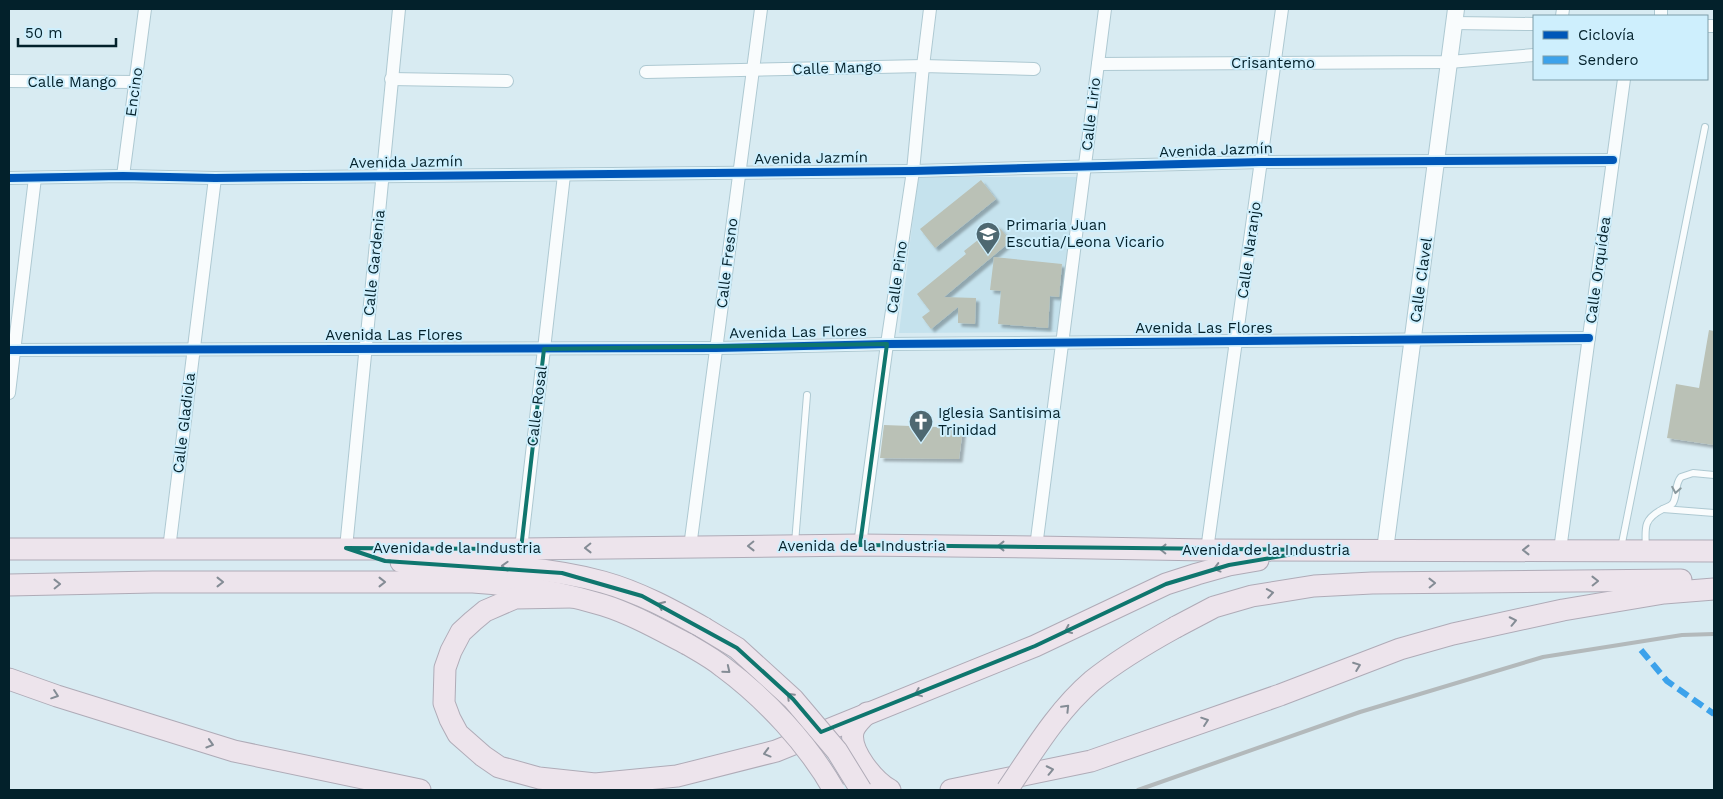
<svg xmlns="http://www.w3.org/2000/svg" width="1723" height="799" viewBox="0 0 1723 799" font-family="'Work Sans',sans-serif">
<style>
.built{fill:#c5e2ed}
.building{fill:#bac1b6;filter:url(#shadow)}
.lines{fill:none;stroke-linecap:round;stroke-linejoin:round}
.service-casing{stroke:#aec9d2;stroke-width:8}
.minor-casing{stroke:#aec9d2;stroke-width:14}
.tertiary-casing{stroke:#aec9d2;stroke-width:18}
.trunk-casing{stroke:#afabb7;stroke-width:23}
.service{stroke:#f9fcfd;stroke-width:6}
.minor{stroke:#f9fcfd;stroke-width:12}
.tertiary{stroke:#f9fcfd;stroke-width:16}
.trunk{stroke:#ede4ec;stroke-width:21}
.rail{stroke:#b3b9bb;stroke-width:4}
.trunk-bridge-casing{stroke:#afabb7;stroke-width:23;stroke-linecap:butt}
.trunk-bridge{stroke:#ede4ec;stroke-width:21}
.quiet{stroke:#3ca2eb;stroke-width:6;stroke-dasharray:12 6;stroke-linecap:butt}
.cycleway-casing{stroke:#ceeffd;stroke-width:11}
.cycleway{stroke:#0057b8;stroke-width:8}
.oneway{stroke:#8a999e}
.oneway2{stroke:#848c95}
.marked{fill:none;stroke:#0f766e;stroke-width:4;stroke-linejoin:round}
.labels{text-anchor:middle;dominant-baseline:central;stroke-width:4;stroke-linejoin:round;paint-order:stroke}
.street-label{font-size:15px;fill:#03212b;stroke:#ceeffd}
.poi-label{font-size:15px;fill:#03212b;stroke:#ceeffd;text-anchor:start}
</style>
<defs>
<filter id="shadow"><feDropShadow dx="3.5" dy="3.5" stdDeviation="1" flood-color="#0004"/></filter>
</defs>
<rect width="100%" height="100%" fill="#d8ebf2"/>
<polygon class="built" points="918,177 1077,177 1059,332 899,333"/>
<g class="building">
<polygon points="981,180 996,199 935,248 920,229"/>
<polygon points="997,225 1011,241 944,297 976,298 975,324 958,323 958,307 931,329 922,317 930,311 917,294 966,254 964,251"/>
<polygon points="994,257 1062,264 1059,297 1050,296 1048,328 998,324 1001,291 990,290"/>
<polygon points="1709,330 1714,331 1714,445 1667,438 1676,384 1699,388"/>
<polygon points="884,425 963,428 959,459 880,458"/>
</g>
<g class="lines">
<defs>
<g id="service">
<polyline points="1663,509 1714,513"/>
<polyline points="795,543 807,395"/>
<polyline points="1621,548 1705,127"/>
<path d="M1646,548C1645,528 1643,519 1663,509C1667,507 1671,506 1673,503C1678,494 1674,485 1681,477L1693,473L1714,475"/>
</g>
<g id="minor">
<polyline points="1562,16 1563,9"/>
<polyline points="1661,16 1661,9"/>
<polyline points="1454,23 1534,24"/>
<polyline points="1707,26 1714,26"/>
<polyline points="1098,64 1449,62 1534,55"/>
<polyline points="646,72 923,66 1034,69"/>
<polyline points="391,79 507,81"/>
<polyline points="9,81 135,82"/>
<polyline points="123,176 145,9"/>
<polyline points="9,178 123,176 215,178 913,171 1261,162 1613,160"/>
<polyline points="9,350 716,348 887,344 1589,338"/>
<polyline points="9,393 35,178"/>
<polyline points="860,545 887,344 913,171 923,66 930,9"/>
<polyline points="690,547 761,9"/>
<polyline points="1036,547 1105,9"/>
<polyline points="346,548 399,9"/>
<polyline points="169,549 215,178"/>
<polyline points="521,549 564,175"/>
<polyline points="1207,550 1282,9"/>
<polyline points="1560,550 1624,79"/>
</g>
<polyline id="tertiary" points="1385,550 1456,9"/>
<g id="trunk">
<polyline points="9,549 521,549 860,545 1036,547 1207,550 1714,551"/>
<path d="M401,562C469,565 537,564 603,582C639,592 672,610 704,628"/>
<path d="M9,585L153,582H473C516,585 561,592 603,605C632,614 660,630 687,644"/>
<polyline points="572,597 515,598 485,611 473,621 461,632 451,651 445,668 444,703 450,719 458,734 483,756 499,767 539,778 595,784 677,776 776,751 1035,646 1166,584 1197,574 1229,565 1258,560"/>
<polyline points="1176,627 1214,607 1252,596 1314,586 1372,583 1681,580"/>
<polyline points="9,679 57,696 234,751 420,790"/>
<path d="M867,713C862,719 855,724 853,732C849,751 874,781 890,790"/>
<polyline points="951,790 1091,761 1280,695 1400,649 1453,634 1563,610 1664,593 1714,589"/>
</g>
</defs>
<use href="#service" class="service-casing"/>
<use href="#minor" class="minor-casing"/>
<use href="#tertiary" class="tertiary-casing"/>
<use href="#trunk" class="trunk-casing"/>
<use href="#service" class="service"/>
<use href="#minor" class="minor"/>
<use href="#tertiary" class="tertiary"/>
<use href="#trunk" class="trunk"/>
<polyline class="rail" points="1138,790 1360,712 1543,657 1682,635 1714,634"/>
<defs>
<g id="trunk-bridge">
<polyline points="704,628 737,648 793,699 837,751 861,790"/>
<path d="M687,644C699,651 712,658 723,667C765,698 808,744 834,790"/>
<path d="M1007,790C1033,752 1057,711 1092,681C1118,660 1147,643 1176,627"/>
</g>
</defs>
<use href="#trunk-bridge" class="trunk-bridge-casing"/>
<use href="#trunk-bridge" class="trunk-bridge"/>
<polyline class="quiet" points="1641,650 1667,681 1714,714"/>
<defs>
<g id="cycleway">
<polyline points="9,178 123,176 215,178 913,171 1261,162 1613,160"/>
<polyline points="9,350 716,348 887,344 1589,338"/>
</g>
</defs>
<use href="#cycleway" class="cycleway-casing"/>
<use href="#cycleway" class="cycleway"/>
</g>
<defs><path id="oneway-chevron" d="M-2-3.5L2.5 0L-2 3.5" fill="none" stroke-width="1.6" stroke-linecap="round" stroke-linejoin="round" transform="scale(1.25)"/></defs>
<use class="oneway" href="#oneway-chevron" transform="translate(1676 490) rotate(100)"/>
<g class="oneway2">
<use href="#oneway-chevron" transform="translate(751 546) rotate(179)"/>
<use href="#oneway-chevron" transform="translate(1001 546) rotate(-180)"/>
<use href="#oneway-chevron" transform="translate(588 548) rotate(179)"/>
<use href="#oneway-chevron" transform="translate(1163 549) rotate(-179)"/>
<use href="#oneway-chevron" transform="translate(1526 550) rotate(-180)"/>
<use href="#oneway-chevron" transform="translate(505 566) rotate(-178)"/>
<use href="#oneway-chevron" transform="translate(1217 568) rotate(165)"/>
<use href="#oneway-chevron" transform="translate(1595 581) rotate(-1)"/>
<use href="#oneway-chevron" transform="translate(220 582)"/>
<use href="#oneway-chevron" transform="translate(382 582)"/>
<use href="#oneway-chevron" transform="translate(1432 583) rotate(-1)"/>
<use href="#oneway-chevron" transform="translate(57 584) rotate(-1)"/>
<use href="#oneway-chevron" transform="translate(1270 593) rotate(-9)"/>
<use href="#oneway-chevron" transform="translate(661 605) rotate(-156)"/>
<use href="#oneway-chevron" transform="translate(1513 621) rotate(-12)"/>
<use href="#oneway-chevron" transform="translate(1068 630) rotate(155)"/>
<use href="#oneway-chevron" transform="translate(1357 666) rotate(-21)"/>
<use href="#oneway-chevron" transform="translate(727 670) rotate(39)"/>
<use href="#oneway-chevron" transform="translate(918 693) rotate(158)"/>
<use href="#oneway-chevron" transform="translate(55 695) rotate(19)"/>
<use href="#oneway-chevron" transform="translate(790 696) rotate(-135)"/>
<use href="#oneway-chevron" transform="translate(1066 708) rotate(-46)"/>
<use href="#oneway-chevron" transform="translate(1205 721) rotate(-19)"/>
<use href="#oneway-chevron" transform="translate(210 744) rotate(17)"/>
<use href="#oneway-chevron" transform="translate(767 753) rotate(165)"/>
<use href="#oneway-chevron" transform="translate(1050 770) rotate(-12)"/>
</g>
<path class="marked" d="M887,344L860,545L1317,550L1229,565L1166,584L1035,646L821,732L793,699L737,648L642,596L562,573L385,561L346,548L521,549L544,349Z"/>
<defs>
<symbol id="school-pin" viewBox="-11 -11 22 30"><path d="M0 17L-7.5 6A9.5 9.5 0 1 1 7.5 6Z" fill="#4e6871" stroke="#ceeffd"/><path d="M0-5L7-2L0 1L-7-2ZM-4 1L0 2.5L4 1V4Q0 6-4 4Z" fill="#fff"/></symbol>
<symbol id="church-pin" viewBox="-11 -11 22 30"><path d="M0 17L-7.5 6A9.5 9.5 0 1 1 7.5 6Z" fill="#4e6871" stroke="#ceeffd"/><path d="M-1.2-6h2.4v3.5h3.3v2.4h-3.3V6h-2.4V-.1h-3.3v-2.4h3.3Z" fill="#fff"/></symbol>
</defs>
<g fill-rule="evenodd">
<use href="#school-pin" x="974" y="220" width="28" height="38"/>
<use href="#church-pin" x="907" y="408" width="28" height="38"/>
</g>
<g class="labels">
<g class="street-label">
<text x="1273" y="63">Crisantemo</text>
<text transform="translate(837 68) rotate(-2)">Calle Mango</text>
<text x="72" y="82">Calle Mango</text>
<text transform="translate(134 92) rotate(-82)">Encino</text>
<text transform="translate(1091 114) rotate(-83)">Calle Lirio</text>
<text transform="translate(1216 150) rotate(-2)">Avenida Jazmín</text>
<text transform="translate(811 158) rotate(-1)">Avenida Jazmín</text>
<text transform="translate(406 162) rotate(-1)">Avenida Jazmín</text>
<text transform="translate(1249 250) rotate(-82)">Calle Naranjo</text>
<text transform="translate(374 263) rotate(-84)">Calle Gardenia</text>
<text transform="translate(727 263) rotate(-83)">Calle Fresno</text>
<text transform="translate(1598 270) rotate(-82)">Calle Orquídea</text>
<text transform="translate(897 277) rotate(-82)">Calle Pino</text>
<text transform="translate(1421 280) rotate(-82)">Calle Clavel</text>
<text x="1204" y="328">Avenida Las Flores</text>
<text transform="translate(798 332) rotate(-1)">Avenida Las Flores</text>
<text x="394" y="335">Avenida Las Flores</text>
<text transform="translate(537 406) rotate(-83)">Calle Rosal</text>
<text transform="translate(184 423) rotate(-83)">Calle Gladiola</text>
<text x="862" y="546">Avenida de la Industria</text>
<text x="457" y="548">Avenida de la Industria</text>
<text x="1266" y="550">Avenida de la Industria</text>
</g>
<g class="poi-label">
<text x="1006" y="225">Primaria Juan<tspan x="1006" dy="17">Escutia/Leona Vicario</tspan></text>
<text x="938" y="413">Iglesia Santisima<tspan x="938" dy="17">Trinidad</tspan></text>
</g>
</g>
<rect width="1723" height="799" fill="none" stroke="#03212b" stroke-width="20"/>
<rect x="1533" y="15" width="175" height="65" fill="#ceeffd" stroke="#7d9da9"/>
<rect x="1543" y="31" width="25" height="8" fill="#0057b8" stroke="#7d9da9"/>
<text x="1578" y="40" font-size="15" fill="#03212b">Ciclovía</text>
<rect x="1543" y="56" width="25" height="8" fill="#3ca2eb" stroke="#7d9da9"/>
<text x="1578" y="65" font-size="15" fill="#03212b">Sendero</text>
<path d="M18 38v8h98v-8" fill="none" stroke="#03212b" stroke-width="2.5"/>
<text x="25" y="38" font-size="15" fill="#03212b" stroke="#ceeffd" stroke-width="4" paint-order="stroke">50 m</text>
</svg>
